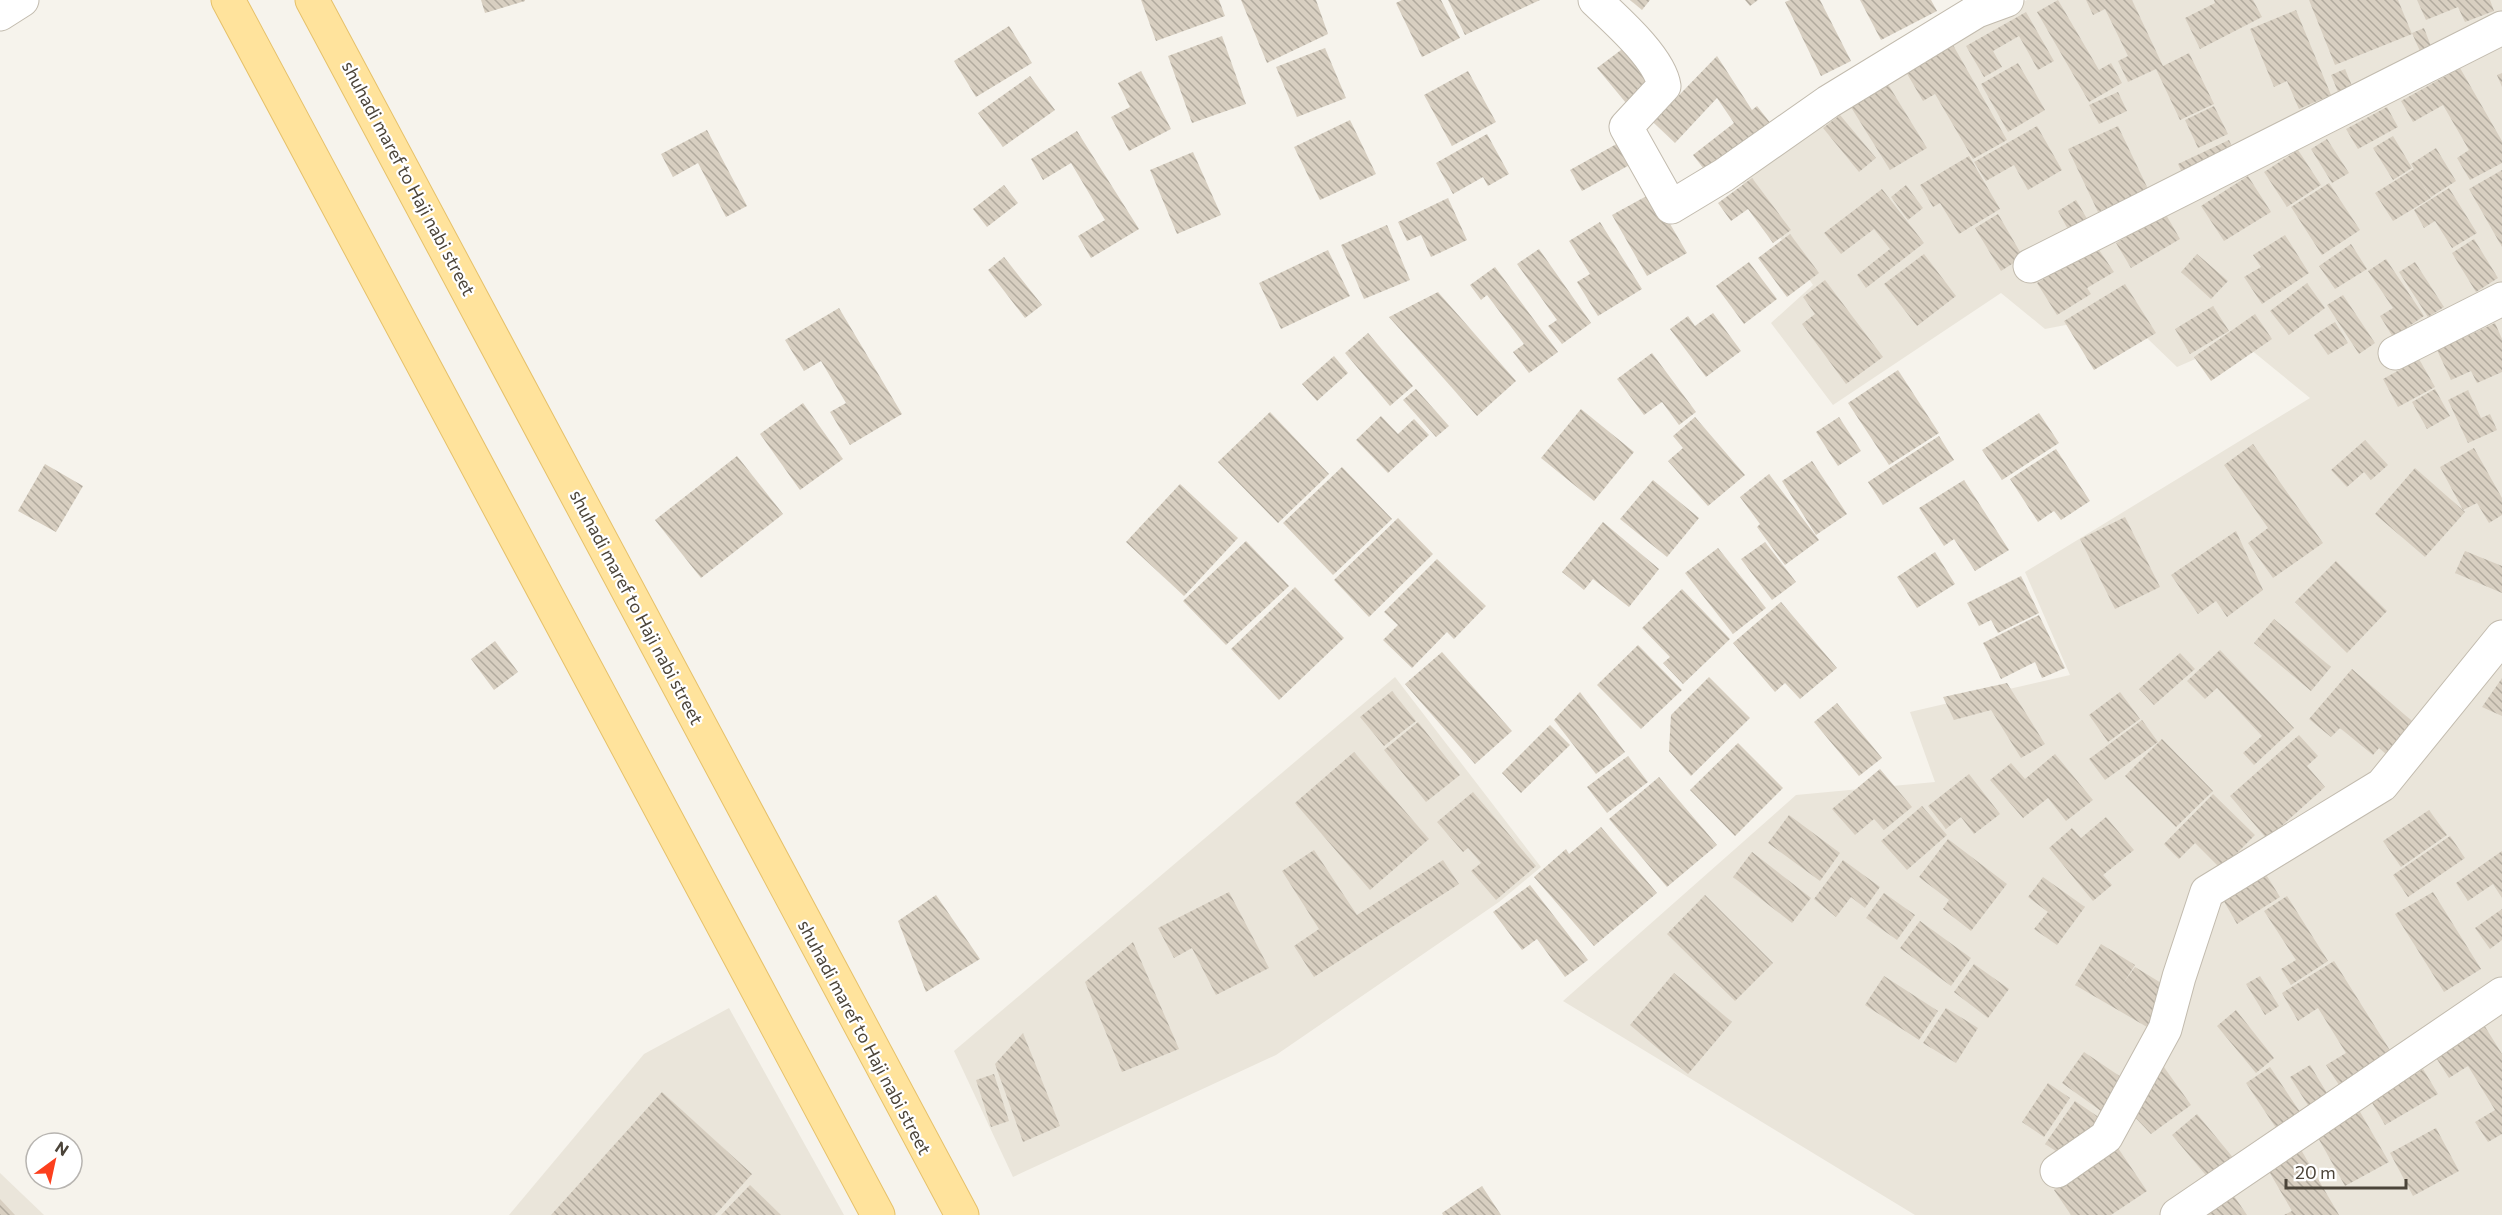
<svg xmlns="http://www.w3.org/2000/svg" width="2502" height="1215" viewBox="0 0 2502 1215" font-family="Commissioner,sans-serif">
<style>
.residential{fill:#eae5da}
.building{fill:url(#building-back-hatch)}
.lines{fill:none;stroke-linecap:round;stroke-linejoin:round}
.minor-casing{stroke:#c2bbae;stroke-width:35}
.major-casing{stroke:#e6c16a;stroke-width:35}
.minor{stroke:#fff;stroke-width:33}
.major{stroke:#ffe39c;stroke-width:33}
.labels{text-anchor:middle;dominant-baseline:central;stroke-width:4.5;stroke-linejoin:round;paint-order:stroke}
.street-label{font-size:18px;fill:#4b4439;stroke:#fff}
</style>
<defs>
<pattern id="building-back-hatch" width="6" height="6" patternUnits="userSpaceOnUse" patternTransform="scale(1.5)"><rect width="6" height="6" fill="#d8cfc1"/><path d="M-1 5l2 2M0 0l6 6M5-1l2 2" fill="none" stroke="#b1aa9e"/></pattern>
</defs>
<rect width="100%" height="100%" fill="#f6f3ec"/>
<g class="residential">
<polygon points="2027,0 2502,0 2502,1215 1915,1215 1563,1001 1796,795 1935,782 1910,712 2070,675 2025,572 2310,398 2239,340 2177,367 2122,314 2045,329 2001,293 1833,405 1771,323 1813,285 1736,174 1907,63"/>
<polygon points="1395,677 1541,867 1499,902 1276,1055 1013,1177 954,1051"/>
<polygon points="729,1008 844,1215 509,1215 644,1054"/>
<polygon points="0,1173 44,1215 0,1215"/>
</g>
<g class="building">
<polygon points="481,0 525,0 525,1 485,13"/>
<polygon points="1141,0 1219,0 1225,16 1156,41"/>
<polygon points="1241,0 1316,0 1328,34 1267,63"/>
<polygon points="1402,0 1441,0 1460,38 1422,57 1396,3"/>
<polygon points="1448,0 1540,0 1465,35"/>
<polygon points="1630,0 1650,0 1642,10"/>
<polygon points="1745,0 1758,0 1750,6"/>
<polygon points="1790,0 1820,0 1851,61 1821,76 1785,2"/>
<polygon points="1860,0 1931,0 1937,11 1881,40"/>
<polygon points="2058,0 2099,70 2111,63 2122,83 2089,102 2037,12"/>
<polygon points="2086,0 2132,0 2163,66 2189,53 2214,104 2180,120 2156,69 2128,82 2118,61 2128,56 2105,9 2093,15"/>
<polygon points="2214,0 2253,0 2262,17 2200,49 2185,18 2215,3"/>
<polygon points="2309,0 2398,0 2412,34 2335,65"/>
<polygon points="2417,0 2490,0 2494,11 2465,22 2458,7 2426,20"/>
<polygon points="2296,10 2331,95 2299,109 2287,81 2274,87 2250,29"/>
<polygon points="2026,12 2054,61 2038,70 2019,36 1993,51 2002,67 1984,77 1966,46"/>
<polygon points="1009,26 1032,63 976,97 954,61"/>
<polygon points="2424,28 2434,54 2423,58 2412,33"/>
<polygon points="1222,36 1246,104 1192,123 1168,56"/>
<polygon points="1953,45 2007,140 1973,159 1935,94 1923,101 1906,72"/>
<polygon points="1625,47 1654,83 1631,109 1597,68"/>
<polygon points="1325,48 1346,98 1297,117 1276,67"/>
<polygon points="1717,56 1752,110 1757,106 1775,129 1711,178 1693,155 1734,123 1717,98 1675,143 1653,122"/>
<polygon points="2018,63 2045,110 2008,132 1981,84"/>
<polygon points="2460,68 2502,141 2502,163 2470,180 2457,158 2469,150 2443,105 2413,122 2401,101"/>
<polygon points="2345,69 2355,93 2341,99 2331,75"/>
<polygon points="1141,71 1171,129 1129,151 1111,117 1130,107 1118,83"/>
<polygon points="1468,71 1496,122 1452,146 1424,95"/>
<polygon points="2502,73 2502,87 2497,75"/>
<polygon points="1030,76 1055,110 1003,147 978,113"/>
<polygon points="1886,81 1927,148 1890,170 1849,104"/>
<polygon points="2118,92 2127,111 2099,124 2089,105"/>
<polygon points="2214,106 2228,134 2198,148 2185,120"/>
<polygon points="2387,107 2398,127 2358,149 2346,129"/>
<polygon points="1840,115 1876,158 1859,172 1823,128"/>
<polygon points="1350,120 1376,174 1320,200 1294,147"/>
<polygon points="2037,126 2062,170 2028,190 2014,165 1986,181 1974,162"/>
<polygon points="2118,126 2148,189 2098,212 2068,149"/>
<polygon points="707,130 747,206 726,217 698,163 673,177 661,154"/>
<polygon points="1077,131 1139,229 1091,258 1078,236 1105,220 1071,163 1043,180 1031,159"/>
<polygon points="1487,134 1509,174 1488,186 1483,177 1453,194 1436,163"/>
<polygon points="2393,136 2412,168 2393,180 2373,148"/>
<polygon points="2327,139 2349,173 2332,183 2311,149"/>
<polygon points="2229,140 2236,155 2185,179 2178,164"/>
<polygon points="1620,142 1635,162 1582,191 1570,170"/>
<polygon points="2436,148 2456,181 2431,197 2418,177 2431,198 2393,221 2375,193 2414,169 2411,164"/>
<polygon points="2298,150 2321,185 2287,207 2264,172"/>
<polygon points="1193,152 1221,215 1177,234 1150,170"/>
<polygon points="1969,156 2000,209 1959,234 1940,203 1933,207 1920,185"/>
<polygon points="2502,170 2502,247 2469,189"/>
<polygon points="2248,176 2271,212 2224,241 2201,206"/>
<polygon points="1752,178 1791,230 1773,243 1748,209 1731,221 1718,203"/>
<polygon points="2329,183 2360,230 2322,255 2291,207"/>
<polygon points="1004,185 1018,203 987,227 973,209"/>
<polygon points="1906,185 1923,208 1908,220 1891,197"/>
<polygon points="2449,188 2477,233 2452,248 2435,221 2424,228 2414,210"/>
<polygon points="1882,189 1924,243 1866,288 1857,275 1890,249 1874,229 1841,254 1824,233"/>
<polygon points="1652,193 1687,253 1647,276 1612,215"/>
<polygon points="1448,198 1467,240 1431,257 1421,235 1407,241 1398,222"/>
<polygon points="2076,200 2089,222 2070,233 2058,211"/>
<polygon points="2165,213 2180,239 2131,268 2116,243"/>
<polygon points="1998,214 2023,257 2001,271 1975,228"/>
<polygon points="1600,222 1642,289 1598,316 1577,282 1590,274 1569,241"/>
<polygon points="1387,225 1410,280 1364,299 1341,245"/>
<polygon points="1790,234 1819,273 1787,297 1758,258"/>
<polygon points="2285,235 2309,273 2262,304 2244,277 2261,267 2253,255"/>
<polygon points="2474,239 2498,278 2476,292 2452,253"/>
<polygon points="2351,244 2367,269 2335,289 2319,266"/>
<polygon points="2097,247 2114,272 2087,288 2091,294 2057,315 2037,283"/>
<polygon points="1539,249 1591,323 1562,344 1548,326 1557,320 1517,264"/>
<polygon points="1328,250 1350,296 1281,329 1259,283"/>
<polygon points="1924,254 1956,296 1917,326 1884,284"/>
<polygon points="2197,254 2228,281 2211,299 2181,272"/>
<polygon points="1004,257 1042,305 1025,318 988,270"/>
<polygon points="2386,259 2424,316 2393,337 2380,316 2393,308 2368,271"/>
<polygon points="1749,262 1777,299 1744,324 1716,286"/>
<polygon points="2415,262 2444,307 2428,317 2399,272"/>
<polygon points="1495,267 1558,352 1529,373 1513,352 1524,344 1487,295 1481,300 1470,285"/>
<polygon points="1825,280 1883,357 1846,384 1802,324 1815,314 1803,297"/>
<polygon points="2307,283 2325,308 2289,335 2270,311"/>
<polygon points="2125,284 2156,333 2094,370 2064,321"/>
<polygon points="1438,292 1516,381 1477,416 1389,317"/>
<polygon points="2343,295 2375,343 2359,354 2327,305"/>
<polygon points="2213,306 2229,331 2190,354 2175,329"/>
<polygon points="839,308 902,414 850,445 830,412 846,403 821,361 804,371 785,340"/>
<polygon points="1713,313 1741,351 1706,377 1670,329 1688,316 1695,326"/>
<polygon points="2255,314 2272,339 2211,381 2194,357"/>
<polygon points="2335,322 2348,343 2328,355 2314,335"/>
<polygon points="2495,323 2502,339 2502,372 2477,383 2471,371 2451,380 2437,350"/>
<polygon points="1368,333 1413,386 1390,406 1345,353"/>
<polygon points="1652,353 1696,412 1679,425 1662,402 1644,415 1617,379"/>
<polygon points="1334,356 1348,373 1317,401 1302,384"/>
<polygon points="2419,359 2435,387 2398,407 2383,379"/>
<polygon points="1898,370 1939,433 1889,465 1848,403"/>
<polygon points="1416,389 1449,426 1436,437 1403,400"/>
<polygon points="2435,389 2450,416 2427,429 2412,402"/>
<polygon points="2468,390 2481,418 2490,414 2497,430 2468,443 2448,400"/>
<polygon points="803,403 843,459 800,490 760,434"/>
<polygon points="1581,409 1634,452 1594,501 1541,458"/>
<polygon points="1270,412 1329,474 1278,523 1218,462"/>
<polygon points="2039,413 2059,443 2002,480 1982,450"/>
<polygon points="1381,416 1398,434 1414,419 1429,435 1388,473 1356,440"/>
<polygon points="1695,417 1745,475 1708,506 1668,461 1683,448 1673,436"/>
<polygon points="1839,417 1861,451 1838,466 1816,432"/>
<polygon points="1939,436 1954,460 1883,505 1868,482"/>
<polygon points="2365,440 2388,465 2371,480 2364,472 2347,487 2331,470"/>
<polygon points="2253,444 2323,543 2273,578 2248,543 2268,528 2224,465"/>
<polygon points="2474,448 2502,498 2502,515 2489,523 2477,503 2463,510 2440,467"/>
<polygon points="2056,449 2090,501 2061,520 2054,511 2038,522 2010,479"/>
<polygon points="737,456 783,514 701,578 655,520"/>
<polygon points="1812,461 1847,514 1816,535 1782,481"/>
<polygon points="45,464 83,486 56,532 18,511"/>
<polygon points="1342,467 1392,519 1333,575 1283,523"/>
<polygon points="2415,468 2465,512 2425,557 2375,514"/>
<polygon points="1769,474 1819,540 1785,565 1757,527 1760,524 1740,497"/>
<polygon points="1653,480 1699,518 1667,557 1620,519"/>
<polygon points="1964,480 2009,550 1975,571 1954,539 1944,546 1919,508"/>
<polygon points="1180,484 1238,538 1184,596 1126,542"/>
<polygon points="2125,517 2160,587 2115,609 2080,539"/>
<polygon points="1398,518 1433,554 1369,617 1334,580"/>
<polygon points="1603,522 1659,569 1629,607 1593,579 1584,590 1562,572"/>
<polygon points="2236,531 2263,590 2227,617 2216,601 2198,614 2171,575"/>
<polygon points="1246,541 1289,586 1226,645 1183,601"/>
<polygon points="1765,542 1796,582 1772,600 1741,559"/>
<polygon points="1718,548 1766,608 1733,634 1685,573"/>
<polygon points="2465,551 2502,566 2502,593 2455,573"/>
<polygon points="1935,552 1955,584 1917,608 1897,577"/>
<polygon points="1437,559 1486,606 1454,639 1447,632 1412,668 1383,640 1398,625 1384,612"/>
<polygon points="2336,561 2387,611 2347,653 2295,602"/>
<polygon points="2021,576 2039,613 1998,633 1991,620 1979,626 1967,603"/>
<polygon points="1295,587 1344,638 1279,700 1231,649"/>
<polygon points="1682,589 1730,639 1683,684 1663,663 1670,657 1642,628"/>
<polygon points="1781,602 1837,668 1800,699 1785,683 1775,692 1733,643"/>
<polygon points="2039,615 2065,668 2042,678 2035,662 2001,679 1983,643"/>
<polygon points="2274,619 2331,667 2311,691 2254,643"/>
<polygon points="495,641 518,672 494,690 471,659"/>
<polygon points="1638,645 1682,690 1641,729 1597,685"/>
<polygon points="2220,650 2294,728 2254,765 2243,753 2262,736 2217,688 2205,699 2187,681"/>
<polygon points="1442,652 1512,731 1475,764 1405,684"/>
<polygon points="2180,653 2195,669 2154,705 2139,689"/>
<polygon points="2352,669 2420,728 2393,760 2379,748 2373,755 2340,728 2331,737 2309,719"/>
<polygon points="1709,677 1750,718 1691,776 1669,751 1671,715"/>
<polygon points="2502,678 2502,716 2482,707"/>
<polygon points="2007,683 2045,744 2021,758 1991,710 1954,720 1943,697"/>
<polygon points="1392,691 1416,721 1384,746 1360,717"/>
<polygon points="1580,692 1625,752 1596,774 1554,720"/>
<polygon points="2120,692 2140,719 2108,742 2089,715"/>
<polygon points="1837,703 1882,758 1859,776 1814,722"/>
<polygon points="2142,720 2158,742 2105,780 2089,759"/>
<polygon points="1418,722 1460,775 1426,802 1384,750"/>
<polygon points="1550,725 1570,745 1521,793 1502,773"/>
<polygon points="2299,735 2318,756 2307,766 2325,787 2267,839 2230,796"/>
<polygon points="2162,739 2213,791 2176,827 2125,776"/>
<polygon points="1738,743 1783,788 1735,836 1690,790"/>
<polygon points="1354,752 1429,839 1370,890 1295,803"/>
<polygon points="2055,754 2093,800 2066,821 2048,798 2023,818 1990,780 2011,763 2025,779"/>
<polygon points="1628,756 1648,782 1607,813 1587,787"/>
<polygon points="1880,769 1912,807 1884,830 1874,819 1855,835 1832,809"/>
<polygon points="1969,774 2000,814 1974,834 1961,817 1946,829 1928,806"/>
<polygon points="1659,777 1717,845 1667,887 1609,819"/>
<polygon points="1473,792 1536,866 1496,900 1471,871 1481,863 1468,848 1463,852 1437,822"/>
<polygon points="2213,794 2255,835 2221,869 2195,843 2179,859 2164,844"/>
<polygon points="1922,806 1947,835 1907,870 1881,841"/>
<polygon points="2429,810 2447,835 2401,867 2383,841"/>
<polygon points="1789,815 1840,853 1820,881 1768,843"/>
<polygon points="2106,817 2134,850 2103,875 2112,885 2093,901 2049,848 2072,828 2081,838"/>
<polygon points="1601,827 1657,893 1594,946 1534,877 1566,849 1569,854"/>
<polygon points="2450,836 2465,858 2408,897 2393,875"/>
<polygon points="1948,839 2007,884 1971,931 1943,909 1949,900 1919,877"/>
<polygon points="1314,850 1357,915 1443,860 1459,884 1314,977 1294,946 1319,929 1282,871"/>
<polygon points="2502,851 2502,898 2493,884 2468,901 2456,883"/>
<polygon points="1752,852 1811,898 1792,923 1733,877"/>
<polygon points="1843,860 1880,887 1865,908 1851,897 1836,917 1814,899"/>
<polygon points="2260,865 2280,897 2237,924 2222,898"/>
<polygon points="2043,877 2085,907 2057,945 2034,929 2048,912 2028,897"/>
<polygon points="1530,885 1588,960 1565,977 1537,939 1522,950 1493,912"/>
<polygon points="1229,892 1269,968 1216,995 1192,948 1174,958 1158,928"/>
<polygon points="2433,892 2481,969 2444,992 2395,914"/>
<polygon points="1884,893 1915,915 1897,940 1866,918"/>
<polygon points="936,895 980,959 926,992 898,921"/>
<polygon points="1705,895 1773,963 1735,1001 1667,934"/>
<polygon points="2287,896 2328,961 2291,985 2281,969 2296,960 2264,911"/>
<polygon points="2502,909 2502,940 2490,949 2475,928"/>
<polygon points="1920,921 1971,958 1951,986 1900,948"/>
<polygon points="1133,942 1179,1049 1122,1072 1085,982"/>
<polygon points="2101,944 2135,965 2123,984 2135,967 2171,989 2147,1027 2075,985"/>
<polygon points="2334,961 2391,1052 2339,1085 2326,1065 2346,1053 2318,1008 2298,1021 2282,993"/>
<polygon points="1974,964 2009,989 1988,1018 1954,992"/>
<polygon points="1674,973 1732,1022 1688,1074 1630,1025"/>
<polygon points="1884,976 1938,1011 1919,1040 1865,1005"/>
<polygon points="2260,976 2279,1006 2265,1015 2246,984"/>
<polygon points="1946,1008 1978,1028 1956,1063 1923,1043"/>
<polygon points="2236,1010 2274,1058 2256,1073 2217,1026"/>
<polygon points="2484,1025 2502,1054 2502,1134 2488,1142 2475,1122 2495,1110 2468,1066 2449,1078 2435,1056"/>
<polygon points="1023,1033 1060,1126 1023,1142 995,1064"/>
<polygon points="2084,1052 2124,1079 2101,1111 2062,1083"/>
<polygon points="2161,1063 2191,1105 2151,1134 2129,1111"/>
<polygon points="2310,1065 2330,1098 2311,1110 2290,1077"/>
<polygon points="2270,1067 2302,1115 2278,1131 2246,1083"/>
<polygon points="2423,1069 2438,1094 2385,1125 2371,1101"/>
<polygon points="994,1074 1009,1121 991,1127 976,1080"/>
<polygon points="2048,1083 2070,1098 2044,1137 2022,1122"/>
<polygon points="662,1092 752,1174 715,1215 551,1215"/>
<polygon points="2075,1101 2100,1118 2065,1157 2045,1144"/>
<polygon points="2359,1110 2389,1162 2345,1186 2316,1134"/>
<polygon points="2197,1114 2235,1160 2210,1180 2172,1135"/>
<polygon points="2436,1128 2459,1171 2413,1196 2390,1153"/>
<polygon points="2118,1148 2147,1191 2111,1215 2071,1215 2054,1190"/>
<polygon points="2300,1148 2339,1215 2284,1215 2292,1211 2267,1168"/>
<polygon points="750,1185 781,1215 721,1215"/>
<polygon points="1482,1186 1501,1215 1443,1215 1442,1213"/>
<polygon points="2234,1196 2247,1215 2206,1215"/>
<polygon points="0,1199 15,1215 0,1215"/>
</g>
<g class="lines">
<defs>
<g id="minor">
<path d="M1595,0C1615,19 1660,58 1664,86L1626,127L1671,207L1724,175L1828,102L1977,11L2007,0"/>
<polyline points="0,14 22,0"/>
<polyline points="2030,266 2502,28"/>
<polyline points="2395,353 2502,299"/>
<polyline points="2057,1171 2106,1137 2165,1029 2179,977 2207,892 2382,785 2502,637"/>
<polyline points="2177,1215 2502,994"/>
</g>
<g id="major">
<path d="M228,0C446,404 659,811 878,1215"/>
<path d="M312,0C531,404 743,811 962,1215"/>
</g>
</defs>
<use href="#minor" class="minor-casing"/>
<use href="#major" class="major-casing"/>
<use href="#minor" class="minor"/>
<use href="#major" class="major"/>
</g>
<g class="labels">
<g class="street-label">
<text transform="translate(409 178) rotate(62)">shuhadi maref to Haji nabi street</text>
<text transform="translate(637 607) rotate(62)">shuhadi maref to Haji nabi street</text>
<text transform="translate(865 1037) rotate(62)">shuhadi maref to Haji nabi street</text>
</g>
</g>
<g transform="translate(54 1161) rotate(33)"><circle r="28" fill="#ffffff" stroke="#b7b4b0" stroke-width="1.5"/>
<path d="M0-4.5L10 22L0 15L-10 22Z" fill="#fc3f1d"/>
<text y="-9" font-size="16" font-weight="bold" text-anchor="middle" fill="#4b4439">N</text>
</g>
<path d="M2286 1179v9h120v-9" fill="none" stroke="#4b4439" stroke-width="3"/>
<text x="2295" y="1179" font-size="18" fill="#4b4439" stroke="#ffffff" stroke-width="4.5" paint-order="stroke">20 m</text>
</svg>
